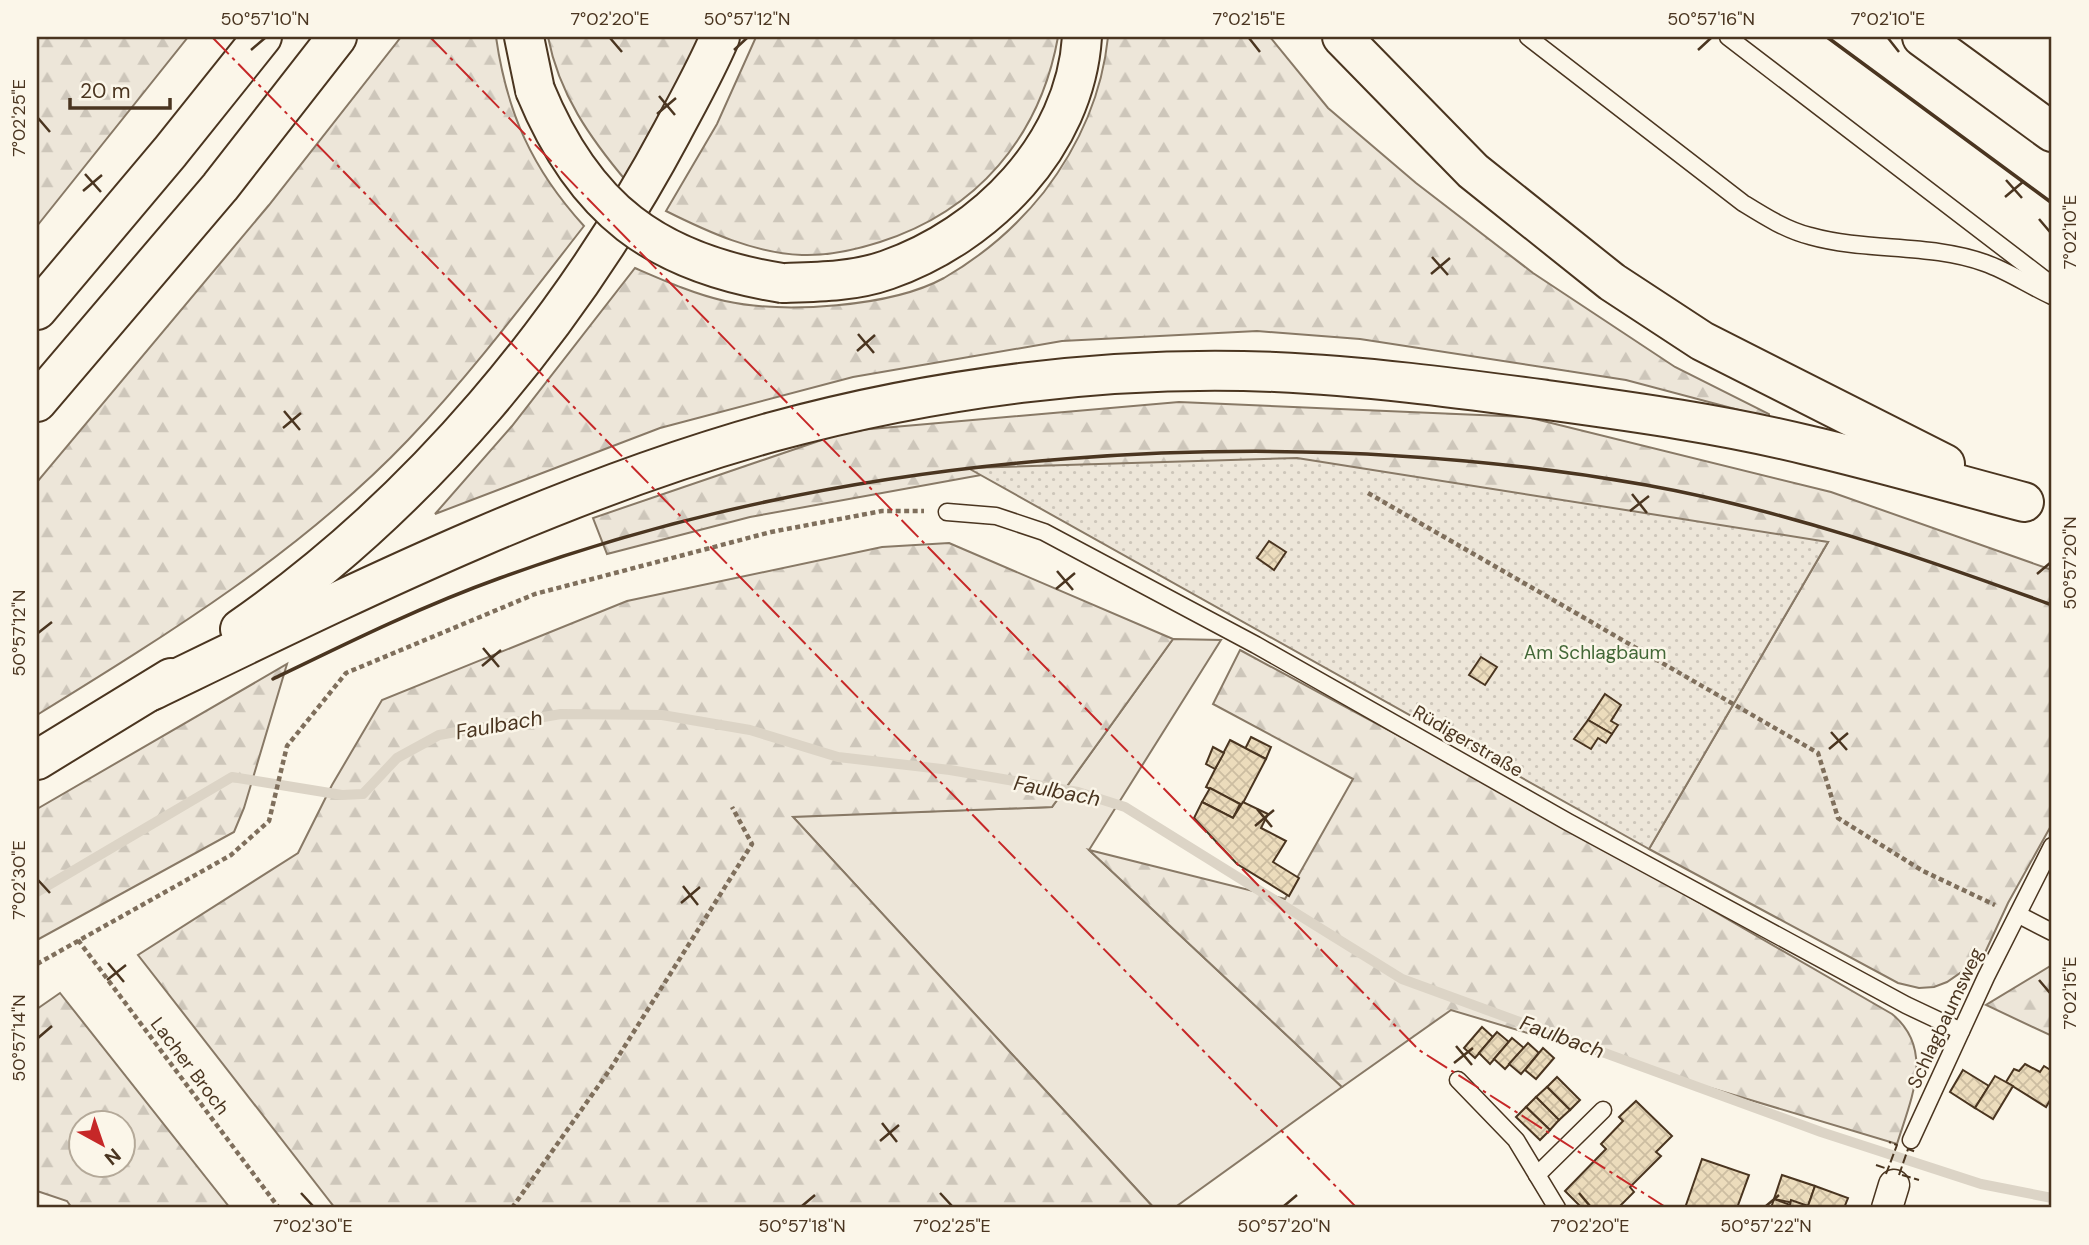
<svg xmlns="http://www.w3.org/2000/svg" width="2089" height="1245" viewBox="0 0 2089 1245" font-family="'DM Sans',sans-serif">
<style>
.grass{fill:#ede6d9;stroke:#887966;stroke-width:2}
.forest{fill:url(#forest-firs);stroke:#887966;stroke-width:2;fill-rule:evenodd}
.park{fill:url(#park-dots);stroke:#887966;stroke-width:2}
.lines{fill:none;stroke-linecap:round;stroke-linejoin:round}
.stream{stroke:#dcd4c6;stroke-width:10}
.building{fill:url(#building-cross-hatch);stroke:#4a3520;stroke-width:2}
.lane-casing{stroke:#4a3520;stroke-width:19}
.street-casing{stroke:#4a3520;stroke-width:33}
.highway-casing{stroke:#4a3520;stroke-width:42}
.path{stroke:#7f6f5c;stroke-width:4.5;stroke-dasharray:5 3.5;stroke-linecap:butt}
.lane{stroke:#fbf6e9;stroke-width:16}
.street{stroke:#fbf6e9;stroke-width:30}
.highway{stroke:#fbf6e9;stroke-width:38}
.highway-bridge-casing{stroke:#4a3520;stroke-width:42;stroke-linecap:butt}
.highway-bridge{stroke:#fbf6e9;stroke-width:38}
.fence{stroke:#4a3520;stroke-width:2;stroke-dasharray:9 3.5;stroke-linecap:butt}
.wall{stroke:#4a3520;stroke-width:3.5}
.power{stroke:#c62828;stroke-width:2;stroke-dasharray:24 5 3.5 5;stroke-linecap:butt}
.ticks{fill:none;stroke:#4a3520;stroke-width:2.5}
.labels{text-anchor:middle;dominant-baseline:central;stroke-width:5;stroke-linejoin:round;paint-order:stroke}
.park-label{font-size:19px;fill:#436837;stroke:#fbf6e9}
.street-label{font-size:19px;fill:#4a3520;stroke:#fbf6e9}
.water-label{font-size:21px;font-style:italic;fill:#4a3520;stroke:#fbf6e9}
.neatline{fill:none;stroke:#4a3520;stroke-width:2.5}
.ticks-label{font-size:18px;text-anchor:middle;fill:#4a3520}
</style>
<defs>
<pattern id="forest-firs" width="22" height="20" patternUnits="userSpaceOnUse" patternTransform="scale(1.75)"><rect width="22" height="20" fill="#ede6d9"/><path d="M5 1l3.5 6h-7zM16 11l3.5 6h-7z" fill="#cdc6ba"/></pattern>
<pattern id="park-dots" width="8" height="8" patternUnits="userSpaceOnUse" patternTransform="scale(1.75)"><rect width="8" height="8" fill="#ede6d9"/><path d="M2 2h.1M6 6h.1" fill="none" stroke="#cdc6ba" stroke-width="1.8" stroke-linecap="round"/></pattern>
<pattern id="building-cross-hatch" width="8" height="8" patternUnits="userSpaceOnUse" patternTransform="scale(1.75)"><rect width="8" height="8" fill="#ecdcbc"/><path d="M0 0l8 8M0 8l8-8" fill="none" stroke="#ccbda1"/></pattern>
</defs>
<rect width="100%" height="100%" fill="#fbf6e9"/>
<polygon class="grass" points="1173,639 1221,640 1089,850 1342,1087 1174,1208 1154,1208 792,816 1052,807"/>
<g class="forest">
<polygon points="37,37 188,37 37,226"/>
<path d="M401,37H496C507,113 532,169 584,226C527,299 472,373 408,440C301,552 168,634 37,715V482L269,205Z"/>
<path d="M548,37H703L627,182C590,138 559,94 548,37Z"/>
<path d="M756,37H1058C1040,137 977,211 880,242C855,250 828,256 802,255C754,253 708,232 666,211L717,124Z"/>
<path d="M1108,37H1270L1328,108L1416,183L1533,273L1675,367L1769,414V418L1626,380L1360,339L1257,331L1062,341L853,377L660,428L435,514L512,426L635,268C665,281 694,294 725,301C784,314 891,307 944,278C982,256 1017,226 1044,192C1079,146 1102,95 1108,37Z"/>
<polygon points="1179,402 1527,417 1831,492 2052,570 2052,824 2008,903 1983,957 1947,982 1934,987 1919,988 1898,983 1649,849 1828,542 1014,469 750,517 607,554 593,518 848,431"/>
<polygon points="949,543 1173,639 1052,807 793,817 1154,1208 335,1208 138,955 298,853 332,785 382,700 627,601 882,547"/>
<path d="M1240,650L1568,827L1892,1014C1935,1049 1911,1099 1897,1144L1451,1010L1342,1087L1089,850L1285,899L1353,779L1213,704Z"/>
<polygon points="287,664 244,808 234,832 37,940 37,809"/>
<polygon points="2052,965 2052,1036 1986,1005"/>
<path d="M60,993L230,1208H72L67,1201L37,1191V1009ZM80,1122H122V1164H80Z"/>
</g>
<polygon class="park" points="1297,458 1828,542 1649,849 968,468"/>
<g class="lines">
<polyline class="stream" points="37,892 232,777 342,795 363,794 397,758 439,735 561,714 662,715 750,730 838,757 950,770 1078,792 1125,807 1402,979 1821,1132 1981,1184 2052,1198"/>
</g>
<g class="building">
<polygon points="1269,541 1286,552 1274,570 1257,558"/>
<polygon points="1481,657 1497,667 1485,685 1469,675"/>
<polygon points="1605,694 1621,705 1611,721 1618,725 1612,734 1588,720"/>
<polygon points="1588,720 1612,734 1606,743 1598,738 1591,749 1574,739"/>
<polygon points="1251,737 1271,747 1266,759 1245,749"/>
<polygon points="1230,740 1266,759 1242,805 1206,787"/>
<polygon points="1213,747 1224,753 1215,769 1206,764"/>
<polygon points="1210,788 1240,804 1233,818 1202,802"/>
<polygon points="1202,802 1233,818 1243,802 1268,814 1261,828 1286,841 1273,862 1299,878 1289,896 1237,864 1194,818"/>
<polygon points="1482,1027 1493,1037 1475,1058 1464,1048"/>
<polygon points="1497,1032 1509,1042 1490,1064 1479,1053"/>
<polygon points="1512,1038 1524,1048 1505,1069 1494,1059"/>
<polygon points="1528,1043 1539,1053 1521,1074 1509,1064"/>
<polygon points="1543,1048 1554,1058 1536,1079 1525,1070"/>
<polygon points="2025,1064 2040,1072 2044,1066 2052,1071 2052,1097 2046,1107 2006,1082 2014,1069 2019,1071"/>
<polygon points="1963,1070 1989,1086 1975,1108 1950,1092"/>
<polygon points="1995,1076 2013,1086 1993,1119 1975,1108"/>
<polygon points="1557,1077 1580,1100 1570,1110 1547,1087"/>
<polygon points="1547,1087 1570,1110 1559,1120 1536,1097"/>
<polygon points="1536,1097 1559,1120 1550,1130 1526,1107"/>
<polygon points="1636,1101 1672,1136 1656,1152 1661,1156 1630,1187 1634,1192 1618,1208 1582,1208 1565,1191 1606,1149 1601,1144 1623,1121 1619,1117"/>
<polygon points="1526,1107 1550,1130 1540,1140 1516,1117"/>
<polygon points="1702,1159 1749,1175 1737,1208 1685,1208"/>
<polygon points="1782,1175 1815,1186 1808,1206 1774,1199"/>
<polygon points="1815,1186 1848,1198 1844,1208 1808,1206"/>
<polygon points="1774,1199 1790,1205 1791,1200 1808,1206 1771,1208"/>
</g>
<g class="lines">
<defs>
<g id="lane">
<path d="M1528,37L1743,203C1764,216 1786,230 1810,236C1867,252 1930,243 1985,263C2008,271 2030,286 2052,296"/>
<polyline points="1728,37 2052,285"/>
<polyline points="947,512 996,516 1044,532 1256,645 1568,822 1906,1005 1961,1031"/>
<polyline points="2019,915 2052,932"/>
<polyline points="1458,1080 1516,1140 1557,1208"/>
<polyline points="1911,1140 1986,977 2052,846"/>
<polyline points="1537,1175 1603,1110"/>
</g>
<polyline id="street" points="1887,1208 1894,1185"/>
<g id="highway">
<polyline points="524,37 535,90"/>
<polyline points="1342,37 1473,171 1612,282 1702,341 1945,464"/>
<polyline points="1922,37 2052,132"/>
<path d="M782,283C817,282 853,282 887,270C985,236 1075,146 1082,37"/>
<polyline points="37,310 170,152 262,37"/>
<polyline points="37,402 220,187 337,37"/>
<path d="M240,629C420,504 569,325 672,132C689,100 706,70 720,37"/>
<path d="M151,691C352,594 556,492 772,432C933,388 1108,365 1275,372C1366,376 1456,388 1547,400C1634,412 1722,424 1807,445C1880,462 1952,483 2024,502"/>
<polyline points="37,760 171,678"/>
</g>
</defs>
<use href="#lane" class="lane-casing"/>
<use href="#street" class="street-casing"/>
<use href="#highway" class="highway-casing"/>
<g class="path">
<polyline points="1368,493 1818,753 1838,818 1923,871 1995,905"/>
<polyline points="78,940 279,1208"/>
<polyline points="37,964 231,855 269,821 287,746 346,673 535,594 771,532 882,511 924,511"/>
<polyline points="512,1208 611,1068 752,844 732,807"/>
</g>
<use href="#lane" class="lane"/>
<use href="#street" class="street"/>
<use href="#highway" class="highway"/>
<defs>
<path id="highway-bridge" d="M535,90C584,209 655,263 782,283"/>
</defs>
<use href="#highway-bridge" class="highway-bridge-casing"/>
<use href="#highway-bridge" class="highway-bridge"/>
<g class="fence">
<polyline points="1876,1165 1888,1169"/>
<polyline points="1886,1174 1897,1145 1889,1142"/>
<polyline points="1899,1175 1908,1149 1916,1152"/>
<polyline points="1902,1175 1919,1180"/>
</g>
<g class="wall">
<polyline points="1827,37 2052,203"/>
<path d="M273,679C347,643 422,606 500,578C853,449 1276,420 1646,485C1784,510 1920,557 2052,605"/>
</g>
<g class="power">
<polyline points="212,37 1357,1208"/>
<polyline points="430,37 1419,1050 1667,1208"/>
</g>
</g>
<path class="ticks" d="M610,38L622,52M1249,38L1260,52M1888,38L1899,52M251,50L265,38M734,50L747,38M1698,50L1711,38M659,96L675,115M657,114L676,98M38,118L50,132M85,174L101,192M2006,180L2022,198M83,191L102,175M2005,197L2024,181M2039,219L2050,232M1432,257L1448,275M1431,274L1450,258M858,334L874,353M857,351L875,335M284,411L300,430M283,428L301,413M1632,494L1647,513M1630,511L1649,496M1057,571L1073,590M2037,574L2050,563M1056,589L1075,573M38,633L52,622M483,648L499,667M482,666L501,650M1831,732L1847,750M1829,749L1848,733M1257,809L1272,827M1255,826L1274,810M38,880L50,893M683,886L698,905M681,903L700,887M108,963L124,982M107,980L126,965M2039,980L2050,993M38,1038L52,1026M1456,1046L1472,1065M1454,1063L1473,1048M882,1123L897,1142M880,1141L899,1125M301,1193L313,1206M940,1193L952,1206M1579,1193L1590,1206M802,1206L815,1195M1284,1206L1297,1195M1766,1206L1779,1195"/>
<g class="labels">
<g class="park-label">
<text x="1595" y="652">Am Schlagbaum</text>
</g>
<g class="street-label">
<text transform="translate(1468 741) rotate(30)">Rüdigerstraße</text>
<text transform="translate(1945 1018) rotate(-65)">Schlagbaumsweg</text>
<text transform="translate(190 1066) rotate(53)">Lacher Broch</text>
</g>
<g class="water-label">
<text transform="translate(499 725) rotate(-10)">Faulbach</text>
<text transform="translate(1057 791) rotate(11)">Faulbach</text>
<text transform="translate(1562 1037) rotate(20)">Faulbach</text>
</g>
</g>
<rect width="2089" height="1245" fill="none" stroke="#fbf6e9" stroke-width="77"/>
<g transform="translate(102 1144) rotate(140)"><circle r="33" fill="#fbf6e9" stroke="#b4a999" stroke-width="2"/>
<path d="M0-5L12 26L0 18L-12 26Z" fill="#c62828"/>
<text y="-10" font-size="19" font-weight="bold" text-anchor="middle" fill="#4a3520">N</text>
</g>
<path d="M70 98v10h100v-10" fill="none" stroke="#4a3520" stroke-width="3.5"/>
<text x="80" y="98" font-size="21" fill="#4a3520" stroke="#fbf6e9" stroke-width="5" paint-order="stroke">20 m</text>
<rect x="38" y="38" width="2012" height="1168" class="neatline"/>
<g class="ticks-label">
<text x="265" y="25">50°57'10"N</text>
<text x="610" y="25">7°02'20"E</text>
<text x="747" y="25">50°57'12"N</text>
<text x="1249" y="25">7°02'15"E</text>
<text x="1711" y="25">50°57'16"N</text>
<text x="1888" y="25">7°02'10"E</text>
<text transform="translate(19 118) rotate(-90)" y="6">7°02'25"E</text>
<text transform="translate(2070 232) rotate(-90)" y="6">7°02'10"E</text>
<text transform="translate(2070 563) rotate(-90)" y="6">50°57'20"N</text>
<text transform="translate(19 633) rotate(-90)" y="6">50°57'12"N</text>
<text transform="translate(19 880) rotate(-90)" y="6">7°02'30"E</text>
<text transform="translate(2070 993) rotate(-90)" y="6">7°02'15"E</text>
<text transform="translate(19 1038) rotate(-90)" y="6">50°57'14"N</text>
<text x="313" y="1232">7°02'30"E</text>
<text x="802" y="1232">50°57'18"N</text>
<text x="952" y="1232">7°02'25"E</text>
<text x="1284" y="1232">50°57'20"N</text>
<text x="1590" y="1232">7°02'20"E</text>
<text x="1766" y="1232">50°57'22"N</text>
</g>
</svg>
